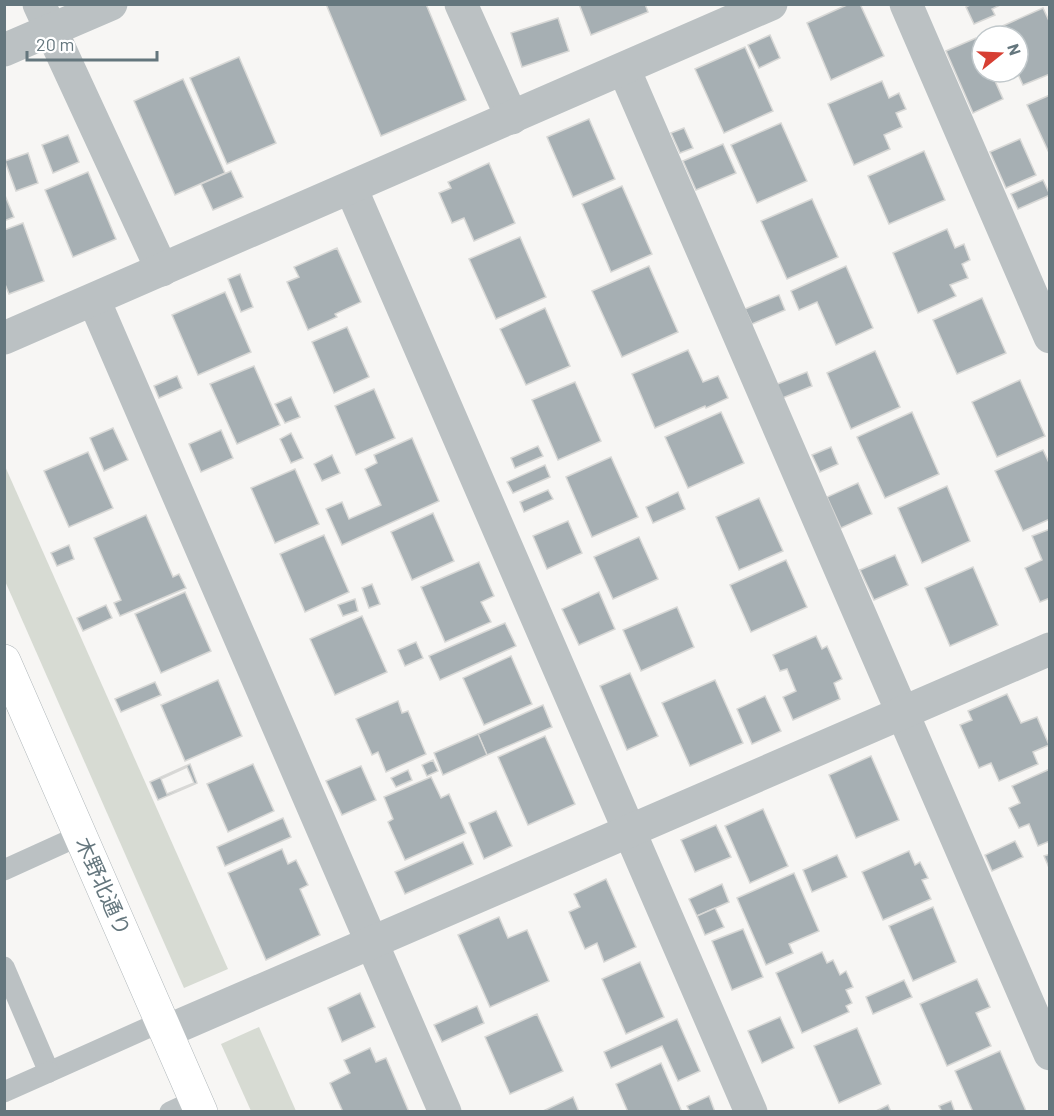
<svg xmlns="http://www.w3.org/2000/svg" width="1054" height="1116" viewBox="0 0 1054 1116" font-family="Barlow,'Noto Sans JP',sans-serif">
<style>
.green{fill:#d7dbd3}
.building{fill:#a6afb3;stroke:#d8d8d6;stroke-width:1.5;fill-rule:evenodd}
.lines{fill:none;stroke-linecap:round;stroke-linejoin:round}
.secondary-casing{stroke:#b0b7ba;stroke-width:34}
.lane{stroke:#bbc1c3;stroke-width:21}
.street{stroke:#bbc1c3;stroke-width:33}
.secondary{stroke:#fff;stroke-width:33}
.labels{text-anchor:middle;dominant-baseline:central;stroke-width:6;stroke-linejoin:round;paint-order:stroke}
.street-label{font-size:21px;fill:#64767d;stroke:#fff}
</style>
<rect width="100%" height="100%" fill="#f7f6f4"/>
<g class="green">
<polygon points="4,464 228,969 184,988 5,581"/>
<polygon points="259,1027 296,1111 251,1111 221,1044"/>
</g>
<g class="building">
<polygon points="326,4 426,4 466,100 381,136"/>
<polygon points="579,4 645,4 648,12 591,35"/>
<polygon points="849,4 860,4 884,56 831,80 807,23"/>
<polygon points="972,4 1002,4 992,9 995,15 974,24 966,7"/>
<polygon points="1043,8 1050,23 1050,74 1023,85 1017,72 1018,36 1001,36 998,28"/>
<polygon points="558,18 569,51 522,67 511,33"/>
<polygon points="770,35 780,58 759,68 748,45"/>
<polygon points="976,38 982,52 982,72 991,72 1003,99 973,113 946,51"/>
<polygon points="745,47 773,111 724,133 695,69"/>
<polygon points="239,57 276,143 227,164 190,78"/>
<polygon points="183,79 225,173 175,195 134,101"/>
<polygon points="882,81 889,98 899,93 906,109 896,113 902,127 884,135 890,149 854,165 828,104"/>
<polygon points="1050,95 1050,155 1027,105"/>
<polygon points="589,119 615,179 573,197 547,137"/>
<polygon points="781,123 807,181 757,203 731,145"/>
<polygon points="684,128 693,148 680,153 671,133"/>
<polygon points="68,135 79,162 53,173 42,145"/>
<polygon points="1020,139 1036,175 1006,188 990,152"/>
<polygon points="723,144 736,173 696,190 683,161"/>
<polygon points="924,151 945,200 889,224 868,176"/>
<polygon points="28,153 38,183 16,191 5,161"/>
<polygon points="489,163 515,223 474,241 464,218 452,223 439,193 451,188 448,182"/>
<polygon points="231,171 243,197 213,210 201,184"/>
<polygon points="88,172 116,239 73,257 45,190"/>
<polygon points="1043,180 1050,195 1018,209 1011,194"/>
<polygon points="622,186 652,254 611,272 582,204"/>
<polygon points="4,193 14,217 4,221"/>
<polygon points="812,199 838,257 787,279 761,221"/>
<polygon points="23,223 44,281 9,294 4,282 4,230"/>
<polygon points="947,229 955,248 964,244 970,260 962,264 968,278 950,285 956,296 918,313 893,253"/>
<polygon points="520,237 546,297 496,319 469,259"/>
<polygon points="337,248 361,302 335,314 337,317 308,330 287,282 299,277 294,267"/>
<polygon points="649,266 678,332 622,357 592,291"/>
<polygon points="846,266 873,328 836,345 817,302 799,310 791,291"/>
<polygon points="240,274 253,307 241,312 228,279"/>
<polygon points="225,292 251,352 198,375 172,315"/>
<polygon points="779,295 785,310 752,324 745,309"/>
<polygon points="982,298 1006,353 957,374 933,320"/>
<polygon points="545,308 570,366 526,385 500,329"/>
<polygon points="347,327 369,377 334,393 312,342"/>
<polygon points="688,350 703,382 718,376 728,398 706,408 705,406 655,428 632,374"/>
<polygon points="875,351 900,407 851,429 827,373"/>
<polygon points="254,366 280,425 237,444 210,384"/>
<polygon points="807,372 812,386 780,399 775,385"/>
<polygon points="177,376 182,388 159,398 154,386"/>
<polygon points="1020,380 1045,436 997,457 972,402"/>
<polygon points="575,382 601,441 558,460 532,400"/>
<polygon points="374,389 395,438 356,455 335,406"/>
<polygon points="291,397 300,417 285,423 275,404"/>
<polygon points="721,412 744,463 688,488 665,437"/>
<polygon points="912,412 939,474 885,498 857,437"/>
<polygon points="113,428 128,460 104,471 90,438"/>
<polygon points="221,430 233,458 201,472 189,444"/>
<polygon points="291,433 303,458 291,463 280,439"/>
<polygon points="412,438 439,501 342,545 326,509 342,502 349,519 381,505 365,469 377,463 374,455"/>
<polygon points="538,446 543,456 515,468 511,458"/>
<polygon points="831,447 838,464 820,472 812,455"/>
<polygon points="1043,450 1050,465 1050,519 1023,531 995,471"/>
<polygon points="88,452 113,508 69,527 44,471"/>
<polygon points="332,455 340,473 322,481 314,464"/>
<polygon points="611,457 638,517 592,537 566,477"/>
<polygon points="545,465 550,477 513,493 507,482"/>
<polygon points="295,469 319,524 275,543 251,488"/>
<polygon points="858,483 872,514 841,528 827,497"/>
<polygon points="947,486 970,541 922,563 898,508"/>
<polygon points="548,490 553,499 524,512 520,502"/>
<polygon points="678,492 685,509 653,523 646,507"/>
<polygon points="759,498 783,551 739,570 716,517"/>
<polygon points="433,513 454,561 412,580 391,532"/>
<polygon points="146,515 173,577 179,574 186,588 120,616 114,603 121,600 94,538"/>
<polygon points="568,521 582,553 547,569 533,536"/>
<polygon points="1050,529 1050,598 1040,602 1025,568 1042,560 1032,536"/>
<polygon points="324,535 349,592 305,612 280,554"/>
<polygon points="639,537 658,579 613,599 594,557"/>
<polygon points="69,545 74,559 57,566 51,553"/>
<polygon points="895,555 908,585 874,600 860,570"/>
<polygon points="786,560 807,607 751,632 730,585"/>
<polygon points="479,562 494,596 481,602 491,622 445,642 421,587"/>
<polygon points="973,567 998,625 950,646 925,588"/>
<polygon points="372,584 380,604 369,608 362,588"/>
<polygon points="185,592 211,651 161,673 135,614"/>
<polygon points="599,592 615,629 579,645 562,609"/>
<polygon points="355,599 358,611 343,616 338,605"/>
<polygon points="106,605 112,618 83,631 77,618"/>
<polygon points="677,607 694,647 641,671 623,630"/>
<polygon points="362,616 387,672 335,695 310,639"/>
<polygon points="505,623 516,646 440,680 429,656"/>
<polygon points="816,636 822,649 827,646 842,679 834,683 840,699 793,720 783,697 796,691 787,669 780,671 773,655"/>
<polygon points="416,642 423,658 405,666 398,650"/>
<polygon points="511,656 532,704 484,725 463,678"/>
<polygon points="630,673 658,736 627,750 600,686"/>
<polygon points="218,680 242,736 185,761 161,705"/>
<polygon points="715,680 743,743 690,766 662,703"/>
<polygon points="155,682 161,695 121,712 115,699"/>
<polygon points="1007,694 1021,723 1037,717 1049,745 1033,752 1038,764 999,781 991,763 979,768 960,725 972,720 968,711"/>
<polygon points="765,696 781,731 752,744 737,709"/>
<polygon points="398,701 402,713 408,711 426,754 386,772 378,752 372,755 356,719"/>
<polygon points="543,705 552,727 487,755 478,734"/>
<polygon points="478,734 487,755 443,775 434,753"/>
<polygon points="545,736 575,804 528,825 498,757"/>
<polygon points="871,756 899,820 856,838 829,775"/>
<polygon points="433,760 438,771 427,776 422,765"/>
<path d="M190,764L197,783L158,800L150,782ZM187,767L194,783L167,794L161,779Z"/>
<polygon points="253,764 274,811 228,832 207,784"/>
<polygon points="361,766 376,800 342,815 326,781"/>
<polygon points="1050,769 1050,841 1038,846 1029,824 1019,828 1009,808 1020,803 1012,786"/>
<polygon points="408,770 412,780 396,787 391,778"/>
<polygon points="431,777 441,798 449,794 466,833 405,860 388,822 393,819 384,797"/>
<polygon points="763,809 788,866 750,883 725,826"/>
<polygon points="496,811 512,846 484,859 469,823"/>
<polygon points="283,818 291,837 225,866 217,847"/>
<polygon points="716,825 731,857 695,872 681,840"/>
<polygon points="1015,841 1023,857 992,871 985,855"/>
<polygon points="463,842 473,864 405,894 395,872"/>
<polygon points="282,849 288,864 296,860 308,885 300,889 320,935 266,960 228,873"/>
<polygon points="909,851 915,865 920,862 928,878 922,880 931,899 883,920 862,872"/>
<polygon points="1050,854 1050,870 1044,856"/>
<polygon points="837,855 847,877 812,892 803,870"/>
<polygon points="794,873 819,931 789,944 793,953 766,965 737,898"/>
<polygon points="606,879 636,947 604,962 597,943 585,949 569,912 580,907 574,894"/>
<polygon points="722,884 729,902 697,916 689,899"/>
<polygon points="933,907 956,962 913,981 889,926"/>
<polygon points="715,908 724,927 705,935 697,916"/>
<polygon points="499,917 508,938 527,930 549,981 490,1007 458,935"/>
<polygon points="743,929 763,977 732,990 712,941"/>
<polygon points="822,952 827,963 833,960 840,975 846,971 853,987 846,990 852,1003 846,1006 849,1012 802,1033 776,973"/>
<polygon points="640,962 664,1017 626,1034 602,979"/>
<polygon points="977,979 990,1007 976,1013 991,1046 947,1066 920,1004"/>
<polygon points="904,980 912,997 873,1014 866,997"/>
<polygon points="360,993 375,1027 342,1042 328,1008"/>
<polygon points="477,1006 484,1023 442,1042 434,1025"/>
<polygon points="537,1014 563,1071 510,1094 485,1037"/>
<polygon points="780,1017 794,1048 762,1063 748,1031"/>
<polygon points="677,1019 700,1071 678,1081 662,1046 611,1068 604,1052"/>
<polygon points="857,1028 881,1084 839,1103 814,1046"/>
<polygon points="370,1048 376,1062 386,1058 409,1112 343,1112 330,1083 350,1073 344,1060"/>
<polygon points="1000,1051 1026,1111 973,1112 955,1071"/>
<polygon points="661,1063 682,1112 628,1112 616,1084"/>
<polygon points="709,1096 715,1112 690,1112 687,1106"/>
<polygon points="573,1097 579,1112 541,1112"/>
<polygon points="951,1101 955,1112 942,1112 939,1106"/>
<polygon points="888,1105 891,1112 874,1112"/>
</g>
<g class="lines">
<defs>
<polyline id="secondary" points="4,661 201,1112"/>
</defs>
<use href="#secondary" class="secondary-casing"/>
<g class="lane">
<polyline points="4,870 81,835"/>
<polyline points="4,967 49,1072 163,1021"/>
<polyline points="4,1092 49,1072"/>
<polyline points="170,1112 196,1100"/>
</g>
<g class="street">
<polyline points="39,4 162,270"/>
<polyline points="461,4 512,118"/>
<polyline points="906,4 1050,337"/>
<polyline points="4,50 111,4"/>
<polyline points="624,69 1050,1054"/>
<polyline points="351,188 751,1112"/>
<polyline points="94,300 445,1112"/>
<polyline points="4,338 771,4"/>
<polyline points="167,1031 1050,649"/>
</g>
<use href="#secondary" class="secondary"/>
</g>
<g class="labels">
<g class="street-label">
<text transform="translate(104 886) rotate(66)">木野北通り</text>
</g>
</g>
<rect width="1054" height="1116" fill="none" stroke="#64767d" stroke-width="12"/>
<g transform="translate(1000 54) rotate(72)"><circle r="28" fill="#ffffff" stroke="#c1c8cb" stroke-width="1.5"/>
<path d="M0-4.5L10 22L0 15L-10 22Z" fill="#d73f33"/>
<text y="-9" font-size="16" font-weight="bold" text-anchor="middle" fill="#64767d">N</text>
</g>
<path d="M27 51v9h130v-9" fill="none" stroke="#64767d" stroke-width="3"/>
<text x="36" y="51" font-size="18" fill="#64767d" stroke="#ffffff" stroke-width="4.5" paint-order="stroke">20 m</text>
</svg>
